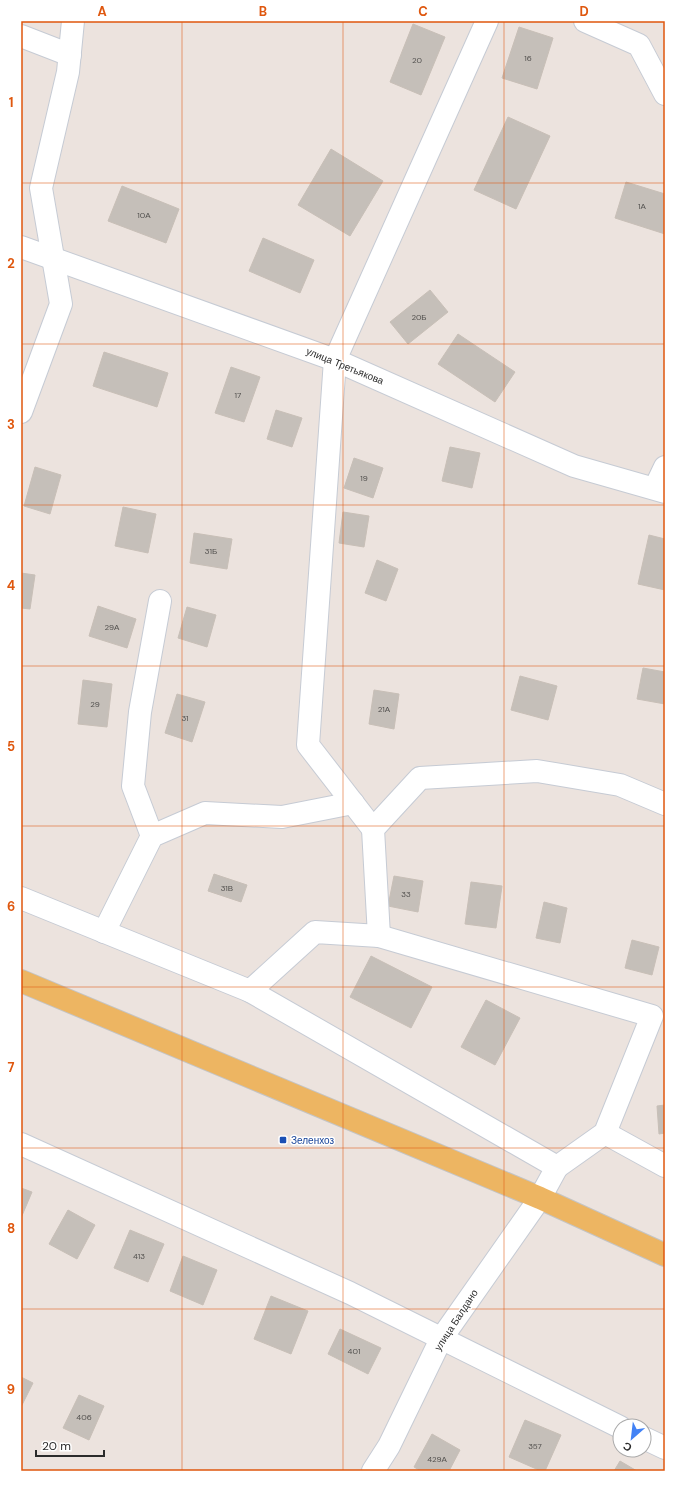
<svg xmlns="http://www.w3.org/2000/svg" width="686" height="1492" viewBox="0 0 686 1492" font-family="'DM Sans',sans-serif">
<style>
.building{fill:#c5bfb9;stroke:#c8bfb7}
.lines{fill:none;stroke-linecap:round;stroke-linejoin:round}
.minor-casing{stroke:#c6cbd4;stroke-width:24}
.major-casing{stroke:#c4c4c4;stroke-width:24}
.minor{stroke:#fff;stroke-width:22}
.major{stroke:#edb562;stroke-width:22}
.grid{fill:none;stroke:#df570e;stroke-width:1;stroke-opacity:0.55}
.transit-dot{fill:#1a4fb4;stroke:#fff;stroke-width:1.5}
.labels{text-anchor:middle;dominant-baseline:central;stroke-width:3;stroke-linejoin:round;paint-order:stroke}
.number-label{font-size:8px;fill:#52504e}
.street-label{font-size:10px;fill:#2b2b2b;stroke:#fff}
.transit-label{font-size:10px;fill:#164399;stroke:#fff;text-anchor:start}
.neatline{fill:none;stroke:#df570e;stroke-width:1.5}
.grid-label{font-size:13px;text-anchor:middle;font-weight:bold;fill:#df570e}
</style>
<rect width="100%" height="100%" fill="#ece3de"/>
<g class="building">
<polygon points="413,24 445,37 421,95 390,82"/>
<polygon points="519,27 553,38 537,89 502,78"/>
<polygon points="508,117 550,136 516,209 474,190"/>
<polygon points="331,149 383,181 350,236 298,205"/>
<polygon points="626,182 665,194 665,234 615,218"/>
<polygon points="122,186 179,209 166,243 108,221"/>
<polygon points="263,238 314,260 300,293 249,271"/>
<polygon points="430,290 448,312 408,344 390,322"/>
<polygon points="458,334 515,372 495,402 438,364"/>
<polygon points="104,352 168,373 157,407 93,386"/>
<polygon points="231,367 260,377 244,422 215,413"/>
<polygon points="276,410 302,418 292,447 267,439"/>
<polygon points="450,447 480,453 472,488 442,481"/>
<polygon points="354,458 383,468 373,498 344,488"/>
<polygon points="35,467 61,475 50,514 24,506"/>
<polygon points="123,507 156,514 148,553 115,546"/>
<polygon points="343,512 369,516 364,547 339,543"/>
<polygon points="194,533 232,539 227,569 190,563"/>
<polygon points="649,535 665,539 665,590 638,584"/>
<polygon points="377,560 398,569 386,601 365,593"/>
<polygon points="21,573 35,575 30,609 21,608"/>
<polygon points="98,606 136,619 127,648 89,636"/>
<polygon points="187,607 216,615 207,647 178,638"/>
<polygon points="643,668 665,672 665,704 637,699"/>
<polygon points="520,676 557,686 548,720 511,710"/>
<polygon points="83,680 112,684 107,727 78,724"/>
<polygon points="374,690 399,694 394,729 369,724"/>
<polygon points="177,694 205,702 192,742 165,733"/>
<polygon points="214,874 247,885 241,902 208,891"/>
<polygon points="394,876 423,881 418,912 388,906"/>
<polygon points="471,882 502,886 496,928 465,924"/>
<polygon points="544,902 567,908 560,943 536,938"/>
<polygon points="632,940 659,947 652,975 625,968"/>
<polygon points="371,956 432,987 411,1028 350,997"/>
<polygon points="486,1000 520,1018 495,1065 461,1047"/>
<polygon points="665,1105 665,1133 659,1134 657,1106"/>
<polygon points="21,1188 32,1192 21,1218"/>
<polygon points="68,1210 95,1225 77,1259 49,1244"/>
<polygon points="130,1230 164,1244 148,1282 114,1268"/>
<polygon points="183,1256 217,1270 203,1305 170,1291"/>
<polygon points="271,1296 308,1311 291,1354 254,1339"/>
<polygon points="340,1329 381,1348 368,1374 328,1354"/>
<polygon points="21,1377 33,1383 21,1407"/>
<polygon points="79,1395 104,1406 89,1440 63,1428"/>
<polygon points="525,1420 561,1435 545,1471 541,1471 509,1457"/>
<polygon points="432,1434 460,1450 449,1471 421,1471 414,1467"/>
<polygon points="620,1461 637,1471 614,1471"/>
</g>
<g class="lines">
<defs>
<g id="minor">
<polyline points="585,21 639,45 665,94"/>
<polyline points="21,36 70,55"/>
<polyline points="21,247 335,360 574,466 665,492"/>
<polyline points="21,412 61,304 41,188 68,72 73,21"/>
<polyline points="655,488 665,467"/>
<polyline points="373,829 308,745 335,360 487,21"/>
<polyline points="152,836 133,786 140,712 160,601"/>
<polyline points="21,898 250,991 315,932 379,936 373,829 420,778 537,771 620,785 665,804"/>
<polyline points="104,932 152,836 205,813 282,817 353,803"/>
<polyline points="379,936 652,1016 605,1133 557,1167"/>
<polyline points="250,991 557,1167 540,1198 441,1339 389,1446 373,1471"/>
<polyline points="605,1133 665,1166"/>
<polyline points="21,1144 350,1293 620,1427"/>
<polyline points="644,1438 665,1448"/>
</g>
<polyline id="major" points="21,981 540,1198 665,1255"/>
</defs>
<use href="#minor" class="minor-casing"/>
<use href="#major" class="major-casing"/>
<use href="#minor" class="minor"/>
<use href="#major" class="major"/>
</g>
<path class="grid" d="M182,21V1471M343,21V1471M504,21V1471M21,183H665M21,344H665M21,505H665M21,666H665M21,826H665M21,987H665M21,1148H665M21,1309H665"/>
<rect class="transit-dot" x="279" y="1136" width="8" height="8" rx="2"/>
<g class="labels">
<g class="number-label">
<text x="528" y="58">16</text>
<text x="417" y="60">20</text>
<text x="642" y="206">1А</text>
<text x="144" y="215">10А</text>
<text x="419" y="317">20Б</text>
<text x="238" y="395">17</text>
<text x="364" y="478">19</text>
<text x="211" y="551">31Б</text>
<text x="112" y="627">29А</text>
<text x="95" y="704">29</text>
<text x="384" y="709">21А</text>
<text x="185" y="718">31</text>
<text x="227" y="888">31В</text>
<text x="406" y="894">33</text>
<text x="139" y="1256">413</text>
<text x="354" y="1351">401</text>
<text x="84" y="1417">406</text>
<text x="535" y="1446">357</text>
<text x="437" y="1459">429А</text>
</g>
<g class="street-label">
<text transform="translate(345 366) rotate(22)">улица Третьякова</text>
<text transform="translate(456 1320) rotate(-57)">улица Балдано</text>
</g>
<g class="transit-label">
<text x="291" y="1140">Зеленхоз</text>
</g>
</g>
<rect width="686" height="1492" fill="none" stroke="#ffffff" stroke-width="44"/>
<g transform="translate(632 1438) rotate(208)"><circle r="19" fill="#ffffff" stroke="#aaaaaa"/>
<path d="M0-3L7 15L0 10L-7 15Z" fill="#4282f5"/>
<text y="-6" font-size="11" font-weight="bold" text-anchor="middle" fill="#2b2b2b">С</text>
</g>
<path d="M36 1450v6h68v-6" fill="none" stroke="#2b2b2b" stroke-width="2"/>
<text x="42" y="1450" font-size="12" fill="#2b2b2b" stroke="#ffffff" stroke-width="3" paint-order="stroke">20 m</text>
<rect x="22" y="22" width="642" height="1448" class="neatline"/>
<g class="grid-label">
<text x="102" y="16">A</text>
<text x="263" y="16">B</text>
<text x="423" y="16">C</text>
<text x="584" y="16">D</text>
<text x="11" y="107">1</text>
<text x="11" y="268">2</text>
<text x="11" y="429">3</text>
<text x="11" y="590">4</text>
<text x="11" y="751">5</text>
<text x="11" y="911">6</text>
<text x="11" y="1072">7</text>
<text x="11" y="1233">8</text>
<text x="11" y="1394">9</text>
</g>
</svg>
